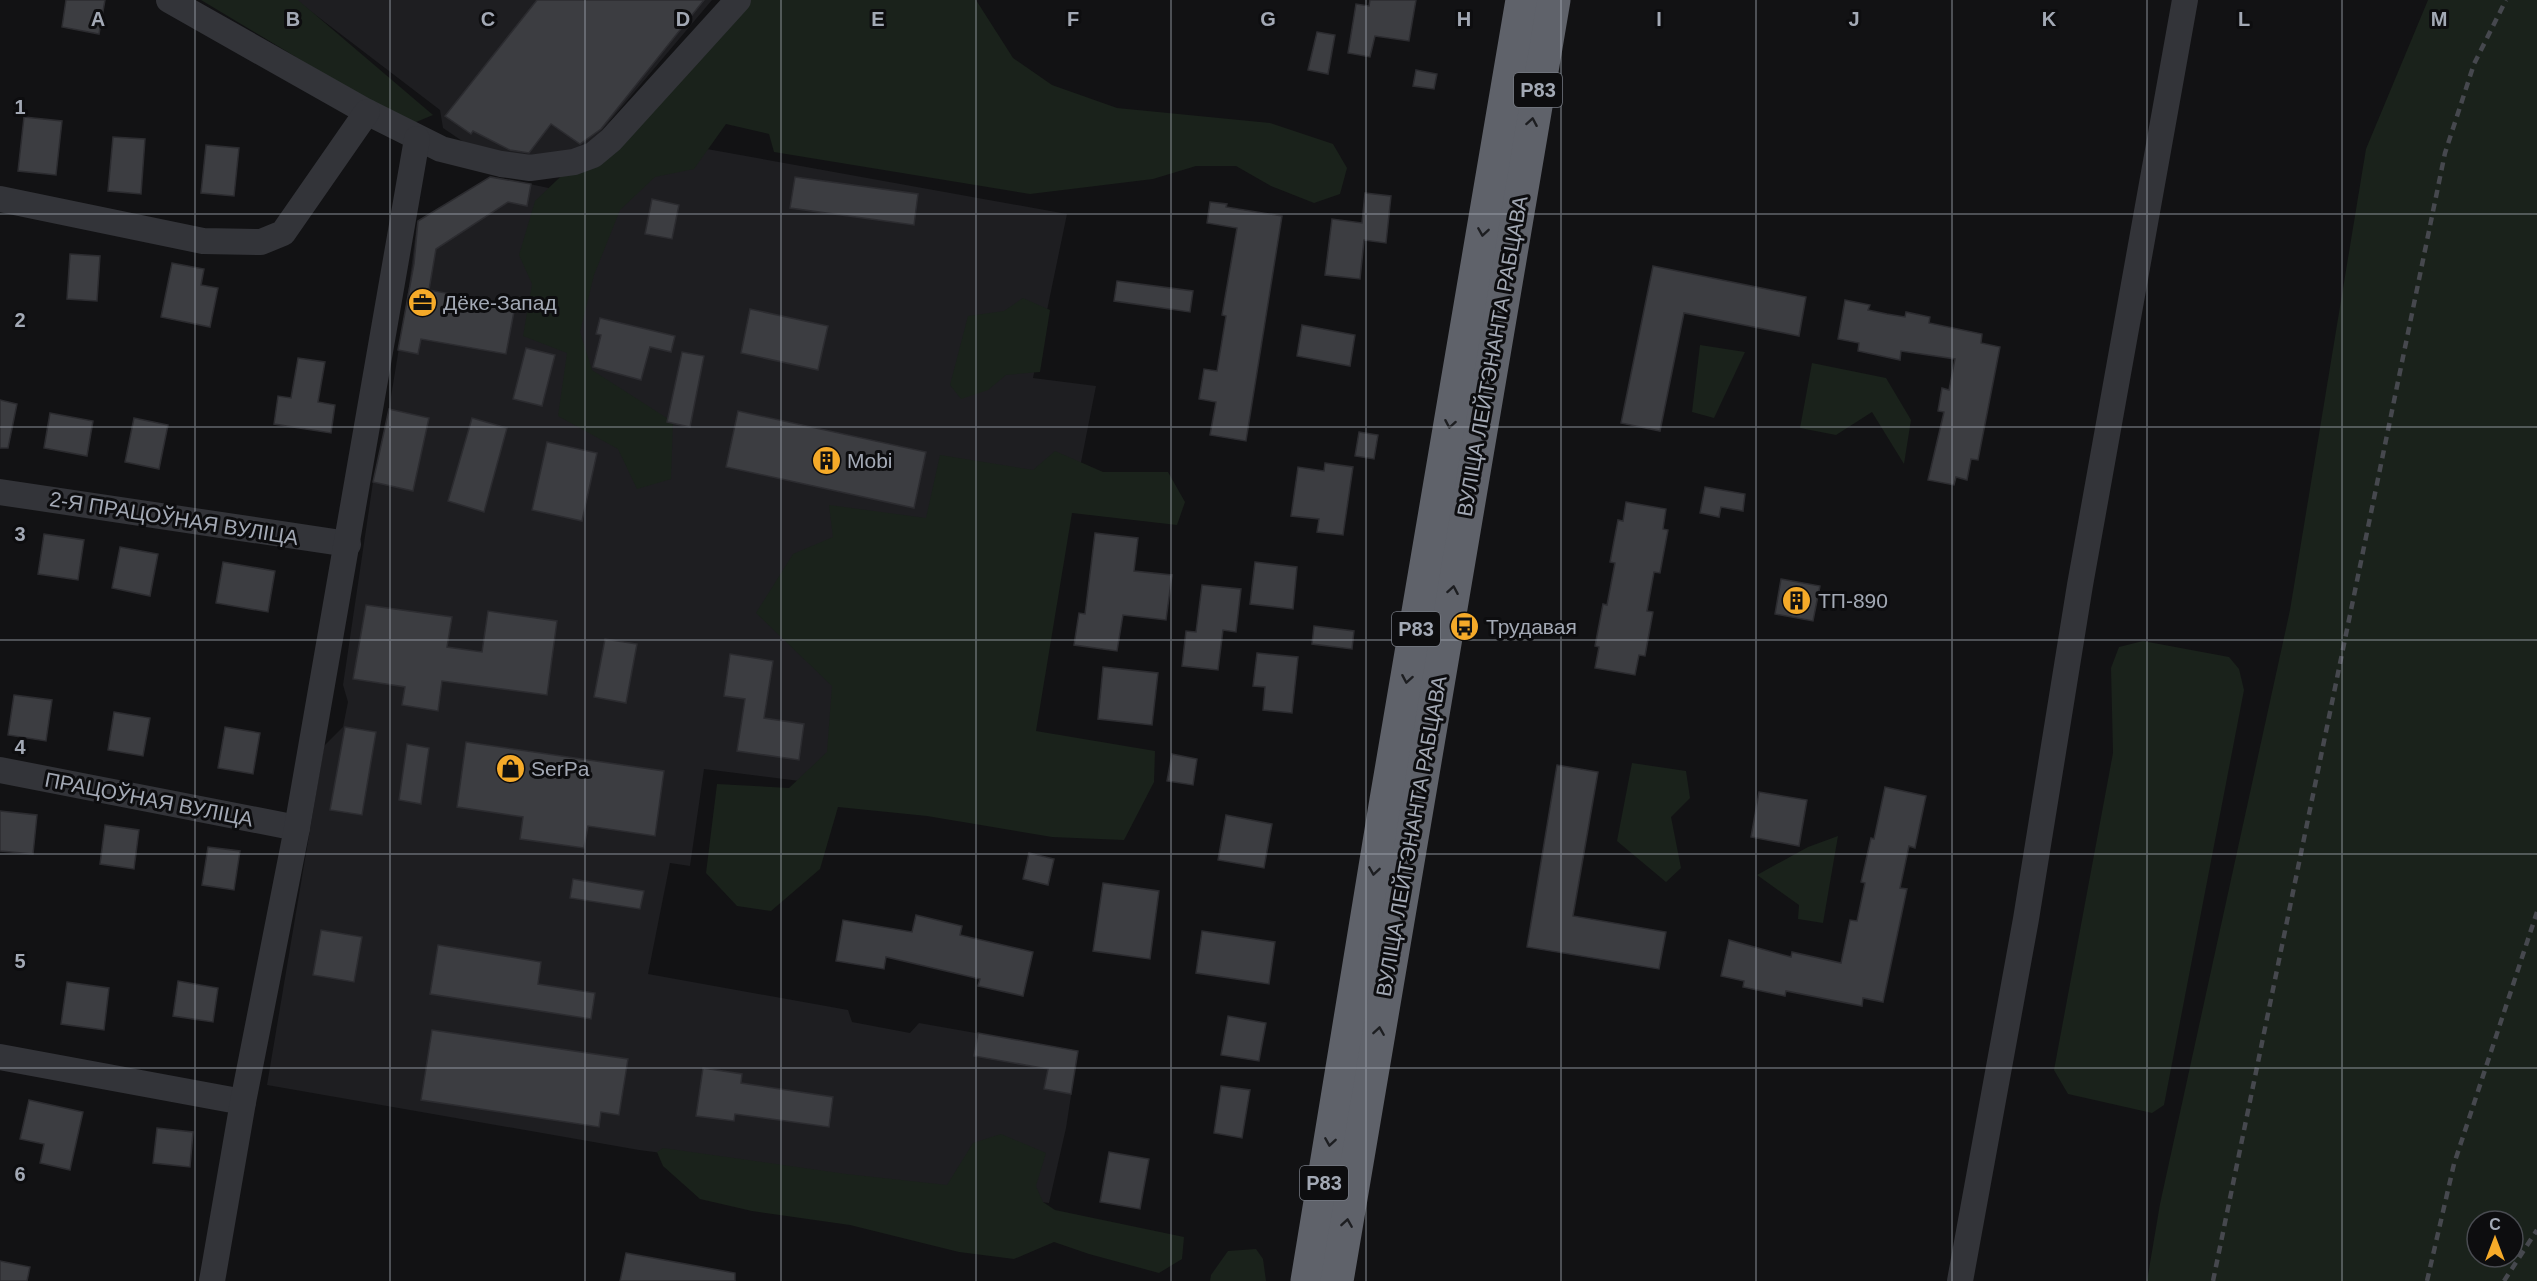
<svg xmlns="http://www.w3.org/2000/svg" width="2537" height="1281" viewBox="0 0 2537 1281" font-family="Helvetica,sans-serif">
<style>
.built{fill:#1e1e21}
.green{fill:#1a221b;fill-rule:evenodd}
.building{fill:#3c3d41;stroke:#2c2c30;stroke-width:1.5}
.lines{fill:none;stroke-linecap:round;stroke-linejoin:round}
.minor{stroke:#333439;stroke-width:26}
.highway{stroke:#5f626a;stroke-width:33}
.rail{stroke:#46484e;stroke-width:4.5;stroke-dasharray:8 6;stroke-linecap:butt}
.oneway{stroke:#1d1e21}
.grid{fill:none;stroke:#a3a9b5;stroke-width:1.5;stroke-opacity:0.55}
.labels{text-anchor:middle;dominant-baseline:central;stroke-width:6;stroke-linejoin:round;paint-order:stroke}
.shield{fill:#0d0d0f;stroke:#767a83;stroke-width:1.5}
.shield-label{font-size:20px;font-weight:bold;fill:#a3a9b5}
.poi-label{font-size:21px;fill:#a3a9b5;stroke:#0d0d0f;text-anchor:start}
.street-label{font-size:21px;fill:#a3a9b5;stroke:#0d0d0f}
.grid-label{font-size:20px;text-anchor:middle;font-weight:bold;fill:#a3a9b5;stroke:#0d0d0f;stroke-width:6;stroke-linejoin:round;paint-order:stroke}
</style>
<rect width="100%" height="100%" fill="#121214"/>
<g class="built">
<polygon points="296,0 712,0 587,148 525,158 468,145 443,128 440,110"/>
<polygon points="668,142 1067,214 1033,378 1096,386 1013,808 704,769 690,866 670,863 648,974 848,1010 852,1022 910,1033 919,1023 1078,1051 1066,1128 1049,1203 639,1150 267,1085 324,746 343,727 348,702 343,685 373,482 389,409 409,286 417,222 491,176 606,200"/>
</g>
<g class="green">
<polygon points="201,0 298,0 433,115 409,125"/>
<polygon points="746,0 976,0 1013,58 1052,85 1117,108 1270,123 1333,144 1347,168 1340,194 1314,203 1271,186 1236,166 1196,166 1153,179 1030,194 774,152 769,134 726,124 694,169 655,177 620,210 594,275 580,332 592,370 673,422 671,479 637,489 618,449 558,416 567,353 523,336 532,284 519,255 535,201"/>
<path d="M2428,0H2537V1281H2147L2160,1204L2290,610L2366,149ZM2477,1221H2513V1257H2477Z"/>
<polygon points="1023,298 1050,310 1040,372 1006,375 988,390 961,399 950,385 968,316 1004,311"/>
<polygon points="1700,345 1745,352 1714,418 1692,412"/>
<polygon points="1812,363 1886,378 1911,420 1904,464 1872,412 1836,435 1800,428"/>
<polygon points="1055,451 1103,472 1168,472 1185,502 1177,525 1072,513 1036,731 1155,751 1154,782 1124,840 1052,837 927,816 838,807 820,869 771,911 737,906 706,873 717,784 789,788 827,752 832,686 756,613 793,554 833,537 829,505 926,518 940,455 1033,470"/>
<polygon points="2143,641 2229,657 2239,669 2244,690 2164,1105 2152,1113 2068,1094 2054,1070 2113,753 2111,668 2119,647"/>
<polygon points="1632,763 1686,771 1690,798 1671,817 1681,868 1666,882 1617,841"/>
<polygon points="1838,836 1823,923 1798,919 1799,905 1757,875 1808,847"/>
<polygon points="1001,1134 1046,1153 1036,1186 1043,1202 1055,1210 1184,1237 1182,1259 1159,1273 1089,1254 1054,1242 1014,1259 959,1252 850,1225 752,1211 700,1199 663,1166 657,1152 663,1148 846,1174 947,1185 973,1143"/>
<polygon points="1256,1249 1263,1259 1266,1281 1210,1281 1211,1275 1228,1251"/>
</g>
<g class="building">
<polygon points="66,0 105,0 99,34 62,27"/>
<polygon points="537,0 704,0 601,129 580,144 551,124 529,153 510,150 473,131 471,134 445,116"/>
<polygon points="1370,0 1416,0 1409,41 1375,36 1370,57 1348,53 1356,4 1369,6"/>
<polygon points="1317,32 1335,35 1328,74 1308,70"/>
<polygon points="1416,70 1437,74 1434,89 1413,86"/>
<polygon points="24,117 62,121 56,175 18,171"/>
<polygon points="113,137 145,139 141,194 108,191"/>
<polygon points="206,145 239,148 234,196 201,193"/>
<polygon points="490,177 531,184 527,206 508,202 436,249 429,290 515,306 506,354 421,339 418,354 398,350 414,264 418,221"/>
<polygon points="795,177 918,194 914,225 790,208"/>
<polygon points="1365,193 1391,196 1386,243 1364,240 1360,279 1325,275 1332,219 1362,223"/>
<polygon points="652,199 679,205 672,239 645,234"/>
<polygon points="1210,202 1227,204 1226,207 1282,216 1246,441 1210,435 1216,402 1199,399 1204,369 1217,371 1226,316 1222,315 1237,228 1207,223"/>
<polygon points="70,254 100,256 97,301 67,299"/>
<polygon points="172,263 204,269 201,285 218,288 210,327 161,317"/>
<polygon points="1653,266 1806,297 1799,336 1684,313 1660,431 1621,423"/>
<polygon points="1117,281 1193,291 1190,312 1114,301"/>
<polygon points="1845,300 1870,305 1868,310 1887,314 1905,317 1906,312 1930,317 1929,323 1982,334 1981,343 2000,347 1978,460 1971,459 1967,480 1956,477 1954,485 1928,480 1944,412 1938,411 1942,388 1949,390 1955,359 1901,351 1900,360 1858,351 1859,343 1838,339"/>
<polygon points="750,309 828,326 818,370 741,353"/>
<polygon points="600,318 675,336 671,352 650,347 641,380 593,367 601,335 596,334"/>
<polygon points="1302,325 1355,335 1350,366 1297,356"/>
<polygon points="526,348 555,355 542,406 513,399"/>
<polygon points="682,352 704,356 690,427 667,422"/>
<polygon points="298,358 325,362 318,402 335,405 331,433 274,424 278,396 291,398"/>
<polygon points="0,400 17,404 8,448 0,448"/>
<polygon points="389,409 429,418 413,491 373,482"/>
<polygon points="738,411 926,452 914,508 726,467"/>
<polygon points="50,413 93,421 87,456 44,448"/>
<polygon points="134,418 168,425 159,469 125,462"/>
<polygon points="472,418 507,428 484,512 448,501"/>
<polygon points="1359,432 1378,435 1374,459 1355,456"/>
<polygon points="547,442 597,453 582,521 532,510"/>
<polygon points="1325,463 1353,467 1343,535 1317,532 1319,519 1291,516 1298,467 1324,471"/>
<polygon points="1705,487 1745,494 1743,511 1721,507 1719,517 1700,513"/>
<polygon points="1626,502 1666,509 1663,529 1668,530 1660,573 1654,572 1647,611 1653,612 1645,656 1639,655 1635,675 1595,668 1599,647 1595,646 1603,604 1607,605 1615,563 1610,562 1618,520 1623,521"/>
<polygon points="1095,533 1138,538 1134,571 1172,575 1166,620 1123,615 1117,651 1074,645 1079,613 1085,614"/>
<polygon points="44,534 84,540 78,580 38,574"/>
<polygon points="120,547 158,554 150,596 112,588"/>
<polygon points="223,562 275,571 268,612 216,603"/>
<polygon points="1255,562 1297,567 1293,609 1250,604"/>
<polygon points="1781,579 1820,586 1813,621 1775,614"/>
<polygon points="1202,585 1241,589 1236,632 1223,630 1218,670 1182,666 1186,631 1196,632"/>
<polygon points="366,605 452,617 447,647 482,652 488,611 557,621 547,695 442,681 438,711 402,705 405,687 353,679"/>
<polygon points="1314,626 1354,631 1352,649 1312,644"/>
<polygon points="605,639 637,644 626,703 594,697"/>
<polygon points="1257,653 1298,657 1292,713 1263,710 1265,687 1253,686"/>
<polygon points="730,654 773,661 764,718 804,724 799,760 737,751 745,699 724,696"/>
<polygon points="1103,667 1158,673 1152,725 1098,719"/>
<polygon points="14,695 52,700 46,741 8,735"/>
<polygon points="114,712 150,718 143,756 108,750"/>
<polygon points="225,727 260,733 253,774 218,768"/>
<polygon points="345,727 376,732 362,815 330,810"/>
<polygon points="466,742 664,771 655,836 588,826 584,848 520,839 523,817 457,807"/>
<polygon points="407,744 429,748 421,804 399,800"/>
<polygon points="1172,754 1197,759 1193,785 1167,781"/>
<polygon points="1557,765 1598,772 1573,916 1666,932 1659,969 1527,947"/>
<polygon points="1885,787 1926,796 1915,848 1909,846 1900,888 1907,889 1883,1002 1863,998 1862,1006 1786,991 1785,996 1743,987 1744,981 1721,976 1729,940 1791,957 1792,952 1841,963 1850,920 1857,921 1865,883 1861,882 1871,838 1874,839"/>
<polygon points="1759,792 1807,800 1799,846 1751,837"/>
<polygon points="0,811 37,815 33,854 0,851"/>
<polygon points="1226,815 1272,824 1264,868 1218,860"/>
<polygon points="105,825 139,830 134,869 100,864"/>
<polygon points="208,847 240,851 234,890 202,885"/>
<polygon points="1029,853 1054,859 1048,885 1023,879"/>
<polygon points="573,879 644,891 640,909 570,898"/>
<polygon points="1103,883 1159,891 1150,959 1093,951"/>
<polygon points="916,915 962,926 960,935 1033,952 1023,996 978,986 980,979 886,957 884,969 836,961 843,920 912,932"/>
<polygon points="321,930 362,937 354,982 313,975"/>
<polygon points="1202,931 1275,942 1269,984 1196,973"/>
<polygon points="438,945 541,962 538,984 595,993 591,1019 430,994"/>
<polygon points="178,981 218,988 213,1022 173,1016"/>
<polygon points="67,982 109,988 104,1030 61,1024"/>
<polygon points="1228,1016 1266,1023 1259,1061 1221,1055"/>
<polygon points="432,1030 628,1059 619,1115 601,1112 599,1127 421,1100"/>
<polygon points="978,1033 1078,1051 1071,1094 1044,1089 1048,1069 974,1056"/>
<polygon points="703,1068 742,1074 741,1083 833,1097 829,1127 735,1114 734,1121 696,1116"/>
<polygon points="1221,1086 1250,1090 1242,1138 1214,1133"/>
<polygon points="29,1100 83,1112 70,1170 40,1163 44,1144 20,1139"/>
<polygon points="157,1128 193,1132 190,1167 153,1163"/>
<polygon points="1109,1152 1149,1159 1140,1209 1100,1202"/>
<polygon points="626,1253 735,1273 735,1281 620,1281"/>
<polygon points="0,1261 30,1267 27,1281 0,1281"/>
</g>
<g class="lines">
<g class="minor">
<polyline points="169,0 367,112 441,149 501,164 530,168 574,162 593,155 611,140 738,0"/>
<polyline points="0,199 203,241 261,242 283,233 367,112"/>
<polyline points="0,492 348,544"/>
<polyline points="0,770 297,828"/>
<polyline points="0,1057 243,1102"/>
<polyline points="212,1281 243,1102 297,828 417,139"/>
<polyline points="1960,1281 2026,919 2080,585 2185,0"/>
</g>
<g class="highway">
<polyline points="1307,1281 1386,800 1522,0"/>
<polyline points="1337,1281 1554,0"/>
</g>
<g class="rail">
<polyline points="2213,1281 2445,153 2474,64 2506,0"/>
<polyline points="2427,1281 2454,1164 2537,912"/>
<polyline points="2504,1281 2537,1230"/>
</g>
</g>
<defs><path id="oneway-chevron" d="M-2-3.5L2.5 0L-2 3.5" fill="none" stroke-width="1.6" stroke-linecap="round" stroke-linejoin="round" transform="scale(1.5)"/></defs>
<g class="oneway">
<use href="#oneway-chevron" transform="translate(1532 122) rotate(-80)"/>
<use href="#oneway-chevron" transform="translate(1483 232) rotate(99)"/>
<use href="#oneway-chevron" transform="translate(1450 424) rotate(100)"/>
<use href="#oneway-chevron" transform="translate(1453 590) rotate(-80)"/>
<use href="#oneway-chevron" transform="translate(1407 679) rotate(100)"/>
<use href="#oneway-chevron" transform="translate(1374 871) rotate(99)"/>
<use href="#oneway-chevron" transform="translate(1379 1031) rotate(-81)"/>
<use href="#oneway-chevron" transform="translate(1330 1142) rotate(99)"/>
<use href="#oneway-chevron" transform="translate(1347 1223) rotate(-81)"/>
</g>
<path class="grid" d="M195,0V1281M390,0V1281M585,0V1281M781,0V1281M976,0V1281M1171,0V1281M1366,0V1281M1561,0V1281M1756,0V1281M1952,0V1281M2147,0V1281M2342,0V1281M0,214H2537M0,427H2537M0,640H2537M0,854H2537M0,1068H2537"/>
<defs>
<symbol id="office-disc" viewBox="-11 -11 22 22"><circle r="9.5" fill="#f5aa29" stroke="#0d0d0f"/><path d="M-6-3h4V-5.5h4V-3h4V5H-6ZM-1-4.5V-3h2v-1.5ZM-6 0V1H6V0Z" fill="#111"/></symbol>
<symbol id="building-disc" viewBox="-11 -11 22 22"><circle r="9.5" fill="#f5aa29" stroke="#0d0d0f"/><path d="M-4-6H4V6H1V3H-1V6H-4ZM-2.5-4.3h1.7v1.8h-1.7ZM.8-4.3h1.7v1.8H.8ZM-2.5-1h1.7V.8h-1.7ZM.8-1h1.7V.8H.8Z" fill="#111"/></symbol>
<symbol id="bus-disc" viewBox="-11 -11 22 22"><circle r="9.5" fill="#f5aa29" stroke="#0d0d0f"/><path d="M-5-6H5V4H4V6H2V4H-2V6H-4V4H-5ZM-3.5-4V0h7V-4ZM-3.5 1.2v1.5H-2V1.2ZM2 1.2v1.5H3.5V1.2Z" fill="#111"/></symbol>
<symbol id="shop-disc" viewBox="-11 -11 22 22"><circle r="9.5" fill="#f5aa29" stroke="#0d0d0f"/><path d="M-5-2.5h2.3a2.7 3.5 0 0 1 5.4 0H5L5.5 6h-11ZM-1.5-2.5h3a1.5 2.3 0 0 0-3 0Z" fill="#111"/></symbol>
</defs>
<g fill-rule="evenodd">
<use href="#office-disc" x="406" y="286" width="33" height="33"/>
<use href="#building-disc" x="810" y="444" width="33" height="33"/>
<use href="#building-disc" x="1780" y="584" width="33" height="33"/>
<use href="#bus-disc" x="1448" y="610" width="33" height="33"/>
<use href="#shop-disc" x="494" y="752" width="33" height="33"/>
</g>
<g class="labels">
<g class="shield">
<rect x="1514" y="73" width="48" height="34" rx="4.5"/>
<rect x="1392" y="612" width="48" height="34" rx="4.5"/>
<rect x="1300" y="1166" width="48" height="34" rx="4.5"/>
</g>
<g class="shield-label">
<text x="1538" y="90">Р83</text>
<text x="1416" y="629">Р83</text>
<text x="1324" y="1183">Р83</text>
</g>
<g class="poi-label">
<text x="443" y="302">Дёке-Запад</text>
<text x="847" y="460">Mobi</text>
<text x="1818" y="600">ТП-890</text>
<text x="1486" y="626">Трудавая</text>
<text x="531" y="768">SerPa</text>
</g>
<g class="street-label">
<text transform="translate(1492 356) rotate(-80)">ВУЛІЦА ЛЕЙТЭНАНТА РАБЦАВА</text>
<text transform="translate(174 518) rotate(9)">2-Я ПРАЦОЎНАЯ ВУЛІЦА</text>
<text transform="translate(149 799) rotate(11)">ПРАЦОЎНАЯ ВУЛІЦА</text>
<text transform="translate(1411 836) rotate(-80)">ВУЛІЦА ЛЕЙТЭНАНТА РАБЦАВА</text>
</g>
</g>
<g class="grid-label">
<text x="98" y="26">A</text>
<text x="293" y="26">B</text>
<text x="488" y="26">C</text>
<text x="683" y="26">D</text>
<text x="878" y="26">E</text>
<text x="1073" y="26">F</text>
<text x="1268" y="26">G</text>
<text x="1464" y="26">H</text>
<text x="1659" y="26">I</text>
<text x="1854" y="26">J</text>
<text x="2049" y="26">K</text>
<text x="2244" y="26">L</text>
<text x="2439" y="26">M</text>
<text x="20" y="114">1</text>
<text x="20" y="327">2</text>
<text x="20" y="541">3</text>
<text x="20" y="754">4</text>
<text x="20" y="968">5</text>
<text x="20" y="1181">6</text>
</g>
<g transform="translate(2495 1239)"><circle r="28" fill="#0d0d0f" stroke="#494b51" stroke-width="1.5"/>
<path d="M0-4.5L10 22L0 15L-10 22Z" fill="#f5aa29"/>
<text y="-9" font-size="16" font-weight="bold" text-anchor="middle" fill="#a3a9b5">С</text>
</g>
</svg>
